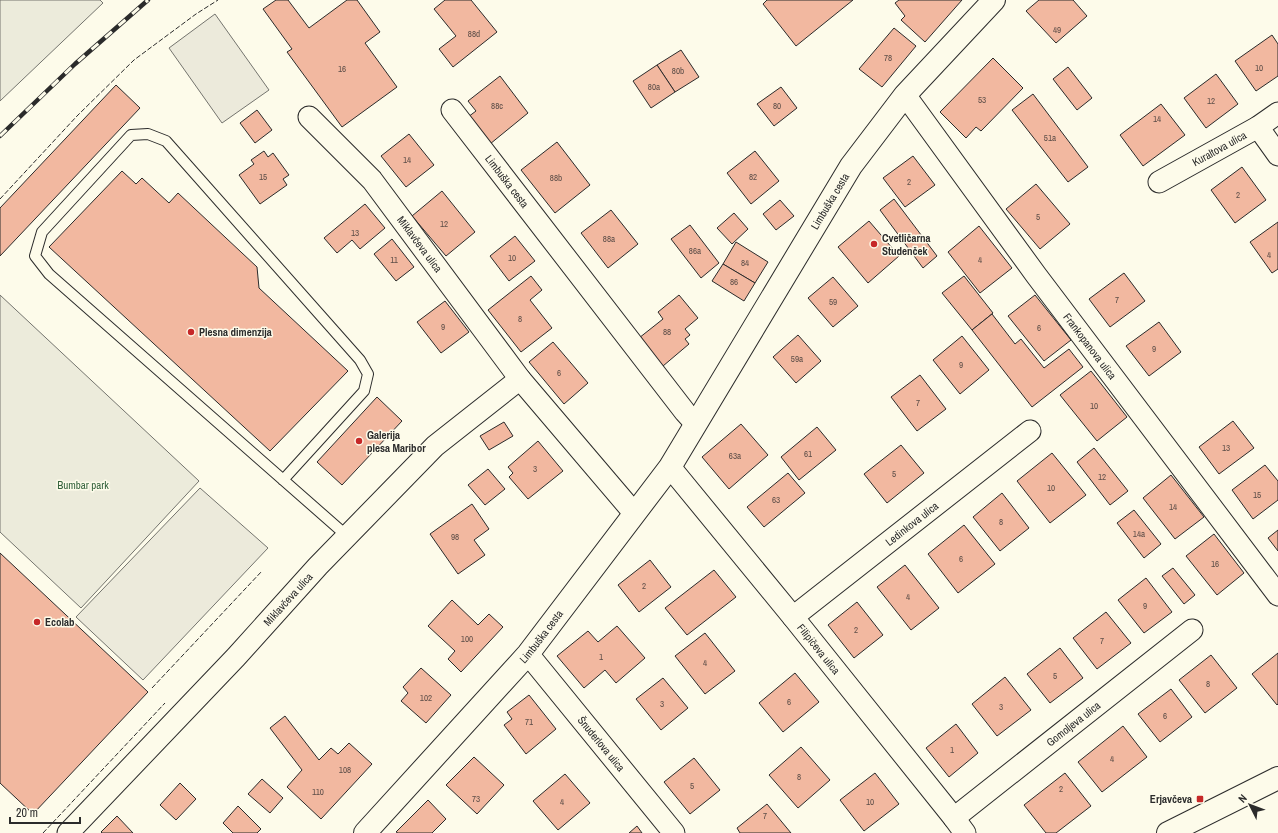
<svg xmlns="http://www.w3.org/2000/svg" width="1278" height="833" viewBox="0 0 1278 833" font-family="'Archivo Narrow',sans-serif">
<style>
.green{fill:#ecebdb;stroke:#74746e}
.parking{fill:#eceadb;stroke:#74746e}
.building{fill:#f2b8a0;stroke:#2b2b2b}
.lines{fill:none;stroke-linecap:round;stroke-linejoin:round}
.lane-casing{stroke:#2b2b2b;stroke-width:12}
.street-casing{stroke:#2b2b2b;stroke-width:23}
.secondary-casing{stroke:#2b2b2b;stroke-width:24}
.lane{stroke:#fdfbea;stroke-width:10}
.street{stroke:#fdfbea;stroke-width:21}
.secondary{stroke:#fdfbea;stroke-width:22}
.rail-casing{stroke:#2b2b2b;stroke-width:4.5}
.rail{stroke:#fdfbea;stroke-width:3;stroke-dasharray:9;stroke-linecap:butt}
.fence{stroke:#2b2b2b;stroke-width:1;stroke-dasharray:5 2;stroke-linecap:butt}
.poi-dot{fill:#c62828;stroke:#fdfbea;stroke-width:1.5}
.labels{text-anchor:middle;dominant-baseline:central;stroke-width:3;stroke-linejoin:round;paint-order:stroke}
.number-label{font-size:9px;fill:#5d4e48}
.street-label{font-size:11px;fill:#2b2b2b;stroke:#fdfbea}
.poi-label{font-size:11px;font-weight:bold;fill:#2b2b2b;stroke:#fdfbea;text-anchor:start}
.park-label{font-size:11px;fill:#34623c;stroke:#fdfbea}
</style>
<rect width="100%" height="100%" fill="#fdfbea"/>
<g class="green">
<polygon points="0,0 100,0 103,3 0,101"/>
<polygon points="0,295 199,481 81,608 0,532"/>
</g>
<g class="parking">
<polygon points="215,14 269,90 222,123 169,48"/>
<polygon points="200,488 268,548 143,680 76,617"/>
</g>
<g class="building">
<polygon points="276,0 288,0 309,28 347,0 357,0 380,32 365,43 397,87 342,127 287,52 292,49 263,9"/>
<polygon points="445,0 471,0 497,32 453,67 439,49 456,36 434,9"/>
<polygon points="767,0 853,0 796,46 763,4"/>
<polygon points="899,0 962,0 925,42 901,20 905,16 895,3"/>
<polygon points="1039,0 1073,0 1087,16 1056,43 1026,11"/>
<polygon points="894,28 916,46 882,87 859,69"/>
<polygon points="1272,35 1278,44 1278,76 1256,91 1235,61"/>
<polygon points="681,50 699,77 675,92 657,65"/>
<polygon points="993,58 1023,88 981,131 976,127 966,138 940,112"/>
<polygon points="657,65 675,92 651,108 633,81"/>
<polygon points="1068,67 1092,98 1077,110 1053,79"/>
<polygon points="1216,74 1238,104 1206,128 1184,98"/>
<polygon points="500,76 528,113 490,144 468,117 476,111 468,101"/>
<polygon points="116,85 140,108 0,256 0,208"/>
<polygon points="781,87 797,108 774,126 757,104"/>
<polygon points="1033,94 1088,167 1068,182 1012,110"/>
<polygon points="1161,104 1185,135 1143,166 1120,135"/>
<polygon points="257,110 272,130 255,143 240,123"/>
<polygon points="409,134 434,165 406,187 381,156"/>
<polygon points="557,142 590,185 555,213 521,170"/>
<polygon points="264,151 268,157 273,153 289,175 283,179 287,185 260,204 239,175 254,164 251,160"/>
<polygon points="755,151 779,181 751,204 727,173"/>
<polygon points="913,156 935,185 905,207 883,178"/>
<polygon points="1242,167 1266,200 1235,223 1211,190"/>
<polygon points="122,171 136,184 142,178 169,203 178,193 257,267 259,288 348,371 270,451 49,247"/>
<polygon points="1036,184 1070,224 1040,249 1006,209"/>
<polygon points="442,191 475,232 446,256 412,216"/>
<polygon points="894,199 937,256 923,268 880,210"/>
<polygon points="780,200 794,216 776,230 763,214"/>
<polygon points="365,204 385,228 360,249 352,240 337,253 324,238"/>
<polygon points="611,210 638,244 608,268 581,233"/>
<polygon points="734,213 748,229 732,244 717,228"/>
<polygon points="869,221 899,256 868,283 838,247"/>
<polygon points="1278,222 1278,269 1272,273 1250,242"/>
<polygon points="690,225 719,263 701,278 671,239"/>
<polygon points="979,226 1012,268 980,293 948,252"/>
<polygon points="515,236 535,261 509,281 490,256"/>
<polygon points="392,239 414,267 396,281 374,254"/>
<polygon points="736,242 768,262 755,283 723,264"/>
<polygon points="723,264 755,283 744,301 712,281"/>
<polygon points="1124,273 1145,301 1110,327 1089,299"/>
<polygon points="531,276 542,290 530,300 552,328 521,352 488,310"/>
<polygon points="964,276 993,313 972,330 942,293"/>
<polygon points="833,277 858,306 833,327 808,298"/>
<polygon points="679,295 698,318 685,329 690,335 685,339 689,344 663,366 639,338 663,319 658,312"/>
<polygon points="1035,295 1071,340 1044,361 1008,316"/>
<polygon points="445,301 469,332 441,353 417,322"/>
<polygon points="992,314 1015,344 1021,339 1044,368 1069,349 1083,367 1032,407 972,330"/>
<polygon points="1159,322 1181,352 1149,376 1126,346"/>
<polygon points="798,335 821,361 796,383 773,357"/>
<polygon points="962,336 989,370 960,394 933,360"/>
<polygon points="553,342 588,383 564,404 529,362"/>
<polygon points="1091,371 1127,417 1097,441 1060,395"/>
<polygon points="920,375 946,409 917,431 891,397"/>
<polygon points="377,397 402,421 342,485 317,462"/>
<polygon points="1233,421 1254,448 1219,474 1199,447"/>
<polygon points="504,422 513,436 489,450 480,436"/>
<polygon points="741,424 768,455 729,489 702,457"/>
<polygon points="817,427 836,450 799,480 781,457"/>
<polygon points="538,441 563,471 528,499 509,477 513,473 508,467"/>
<polygon points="901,445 924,473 887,503 864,474"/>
<polygon points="1094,448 1128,491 1110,505 1077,462"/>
<polygon points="1052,453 1086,495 1050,523 1017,481"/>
<polygon points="1265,465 1278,481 1278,500 1253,519 1232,490"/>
<polygon points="488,469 505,489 485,505 468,485"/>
<polygon points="788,473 805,493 764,527 747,507"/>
<polygon points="1171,475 1204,517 1175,539 1143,498"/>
<polygon points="1002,493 1029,528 1000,551 973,517"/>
<polygon points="472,504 489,529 474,540 485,555 458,574 430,534"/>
<polygon points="1134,510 1161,544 1144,558 1117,523"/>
<polygon points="964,525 995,564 958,593 928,554"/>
<polygon points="1278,530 1278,551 1268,538"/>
<polygon points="1214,534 1244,573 1217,595 1186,556"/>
<polygon points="0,553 148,692 33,814 0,783"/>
<polygon points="650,560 671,587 639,612 618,585"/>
<polygon points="905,565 939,608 911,630 877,587"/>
<polygon points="1173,568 1195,595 1184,604 1162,576"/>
<polygon points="714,570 736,597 687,635 665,608"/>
<polygon points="1146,578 1172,612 1144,633 1118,600"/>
<polygon points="452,600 478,625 489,614 503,627 461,672 448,659 455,651 428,626"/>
<polygon points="857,602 883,635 854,658 828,625"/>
<polygon points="1106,612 1131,643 1097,669 1073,638"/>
<polygon points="617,626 645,658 616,683 605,670 584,688 557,656 588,631 598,642"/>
<polygon points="705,633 735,671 705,694 675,656"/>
<polygon points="1060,648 1083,678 1050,703 1027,674"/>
<polygon points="1278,653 1278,704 1277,705 1252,674"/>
<polygon points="1211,655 1237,688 1205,713 1179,680"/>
<polygon points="421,668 451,695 426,723 401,701 408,693 403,687"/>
<polygon points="795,673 819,702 783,732 759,703"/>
<polygon points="1005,677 1031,710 997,736 972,704"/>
<polygon points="663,678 688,708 661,730 636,699"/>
<polygon points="1171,689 1192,717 1160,742 1138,714"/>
<polygon points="529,695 556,729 526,754 504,725 512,719 507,712"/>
<polygon points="285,716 319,760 331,748 338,754 349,743 372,764 321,819 287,787 302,770 270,728"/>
<polygon points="956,724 978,753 949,777 926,748"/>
<polygon points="1123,726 1147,757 1102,792 1078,762"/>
<polygon points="801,747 830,780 798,808 769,775"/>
<polygon points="474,757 504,785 477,814 446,785"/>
<polygon points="694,758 720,790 690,814 664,782"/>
<polygon points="875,773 899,804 864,831 840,800"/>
<polygon points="1065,773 1091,806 1056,833 1046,833 1024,805"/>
<polygon points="565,774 590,803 558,830 533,801"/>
<polygon points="262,779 283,798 270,813 248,794"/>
<polygon points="180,783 196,799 176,820 160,805"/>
<polygon points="428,800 446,819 432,833 398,833 396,832"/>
<polygon points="767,804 791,833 740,833 737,828"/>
<polygon points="238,806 261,829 257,833 233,833 223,823"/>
<polygon points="117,816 133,833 102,833 101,832"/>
<polygon points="637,826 642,833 629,833"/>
</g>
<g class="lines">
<defs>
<polyline id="lane" points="283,480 364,391 368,374 360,360 166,141 148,134 131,135 42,232 35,256 49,274 347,536"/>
<g id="street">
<path id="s1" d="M905,95L1036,275L1278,595"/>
<path id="s2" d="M452,110L685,412L695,423"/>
<path id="s3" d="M309,117L372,180L520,379L634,513"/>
<polyline points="1258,127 1278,155"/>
<path id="s4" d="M1159,182L1258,127L1278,113"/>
<path id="s5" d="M670,467L793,617L954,818L965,833"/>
<path id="s6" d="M793,617L1030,431"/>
<path id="s7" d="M528,654L674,833"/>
<path id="s8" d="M954,818L1192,630"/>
<path id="s9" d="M68,833L236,657L318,566L435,446L520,379"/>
</g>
<g id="secondary">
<path id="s10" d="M365,833L528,654L670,467L851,166L905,95L994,0"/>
<polyline points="1168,833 1278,778"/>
</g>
</defs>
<use href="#lane" class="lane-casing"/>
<use href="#street" class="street-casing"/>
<use href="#secondary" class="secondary-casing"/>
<use href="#lane" class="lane"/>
<use href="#street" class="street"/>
<use href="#secondary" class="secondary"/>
<defs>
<polyline id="rail" points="0,136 75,64 148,0"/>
</defs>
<use href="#rail" class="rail-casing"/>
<use href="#rail" class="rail"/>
<g class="fence">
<polyline points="0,199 77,116 134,60 196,14 218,0"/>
<polyline points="152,688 262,571"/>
<polyline points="43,833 165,703"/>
</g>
</g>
<g class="poi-dot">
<circle cx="874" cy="244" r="4"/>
<circle cx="191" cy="332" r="4"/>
<circle cx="359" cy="441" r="4"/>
<circle cx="37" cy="622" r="4"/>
<rect x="1196" y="795" width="8" height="8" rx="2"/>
</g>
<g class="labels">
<g class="number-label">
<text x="1057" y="30">49</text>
<text x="474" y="34">88d</text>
<text x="888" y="58">78</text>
<text x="1259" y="68">10</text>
<text x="342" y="69">16</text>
<text x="678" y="71">80b</text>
<text x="654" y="87">80a</text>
<text x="982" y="100">53</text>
<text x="1211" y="101">12</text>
<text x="497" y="106">88c</text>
<text x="777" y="106">80</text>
<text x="1157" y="119">14</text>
<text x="1050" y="138">51a</text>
<text x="407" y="160">14</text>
<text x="263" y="177">15</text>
<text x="753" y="177">82</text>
<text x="556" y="178">88b</text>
<text x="909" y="182">2</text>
<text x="1238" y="195">2</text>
<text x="1038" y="217">5</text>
<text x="444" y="224">12</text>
<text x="355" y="233">13</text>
<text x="609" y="239">88a</text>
<text x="695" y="251">86a</text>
<text x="1269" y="255">4</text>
<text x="512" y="258">10</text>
<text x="394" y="260">11</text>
<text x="980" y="260">4</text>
<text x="745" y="263">84</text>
<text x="734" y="282">86</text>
<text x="1117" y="300">7</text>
<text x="833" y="302">59</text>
<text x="520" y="319">8</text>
<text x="443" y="327">9</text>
<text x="1039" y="328">6</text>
<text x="667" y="332">88</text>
<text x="1154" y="349">9</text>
<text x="797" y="359">59a</text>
<text x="961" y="365">9</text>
<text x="559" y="373">6</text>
<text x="918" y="403">7</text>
<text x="1094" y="406">10</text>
<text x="1226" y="448">13</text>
<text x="808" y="454">61</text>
<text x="735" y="456">63a</text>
<text x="535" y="469">3</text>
<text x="894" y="474">5</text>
<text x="1102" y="477">12</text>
<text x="1051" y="488">10</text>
<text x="1257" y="495">15</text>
<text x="776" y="500">63</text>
<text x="1173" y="507">14</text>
<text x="1001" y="522">8</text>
<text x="1139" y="534">14a</text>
<text x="455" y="537">98</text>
<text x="961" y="559">6</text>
<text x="1215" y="564">16</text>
<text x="644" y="586">2</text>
<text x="908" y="597">4</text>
<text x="1145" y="606">9</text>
<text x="856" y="630">2</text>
<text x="467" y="639">100</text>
<text x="1102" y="641">7</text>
<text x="601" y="657">1</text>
<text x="705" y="663">4</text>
<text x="1055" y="676">5</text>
<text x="1208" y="684">8</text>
<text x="426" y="698">102</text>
<text x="789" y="702">6</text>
<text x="662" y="704">3</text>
<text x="1001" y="707">3</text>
<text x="1165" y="716">6</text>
<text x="529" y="722">71</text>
<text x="952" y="750">1</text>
<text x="1112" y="759">4</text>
<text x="345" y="770">108</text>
<text x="799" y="777">8</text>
<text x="692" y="786">5</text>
<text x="1061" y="789">2</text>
<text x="318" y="792">110</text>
<text x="476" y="799">73</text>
<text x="562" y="802">4</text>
<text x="870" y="802">10</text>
<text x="765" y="816">7</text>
</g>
<g class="street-label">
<text stroke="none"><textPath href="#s4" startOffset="69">Kuraltova ulica</textPath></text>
<text stroke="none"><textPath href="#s2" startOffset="90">Limbuška cesta</textPath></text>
<text stroke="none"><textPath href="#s10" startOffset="787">Limbuška cesta</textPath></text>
<text stroke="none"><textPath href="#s3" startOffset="169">Miklavčeva ulica</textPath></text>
<text stroke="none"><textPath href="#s1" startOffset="312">Frankopanova ulica</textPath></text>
<text stroke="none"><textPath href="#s6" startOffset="151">Ledinkova ulica</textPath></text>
<text stroke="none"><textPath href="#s9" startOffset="321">Miklavčeva ulica</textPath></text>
<text stroke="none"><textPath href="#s10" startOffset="264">Limbuška cesta</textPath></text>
<text stroke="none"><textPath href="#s5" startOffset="235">Filipičeva ulica</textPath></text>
<text stroke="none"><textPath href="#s8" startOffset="152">Gomoljeva ulica</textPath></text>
<text stroke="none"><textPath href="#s7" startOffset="116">Šnuderlova ulica</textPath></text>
</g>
<g class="poi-label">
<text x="882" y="238">Cvetličarna<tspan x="882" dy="13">Studenček</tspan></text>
<text x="199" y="332">Plesna dimenzija</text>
<text x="367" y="435">Galerija<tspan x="367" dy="13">plesa Maribor</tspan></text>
<text x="45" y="622">Ecolab</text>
<text x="1192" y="799" text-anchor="end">Erjavčeva</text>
</g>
<g class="park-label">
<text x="83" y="485">Bumbar park</text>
</g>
</g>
<g transform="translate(1250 805) rotate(312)" stroke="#fdfbea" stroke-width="3" paint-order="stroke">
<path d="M0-3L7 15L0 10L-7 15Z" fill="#2b2b2b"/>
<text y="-6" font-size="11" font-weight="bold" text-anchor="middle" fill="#2b2b2b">N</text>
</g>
<path d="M10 817v6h70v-6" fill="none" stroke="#2b2b2b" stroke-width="2"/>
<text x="16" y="817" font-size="12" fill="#2b2b2b" stroke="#fdfbea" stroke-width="3" paint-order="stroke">20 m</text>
</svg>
